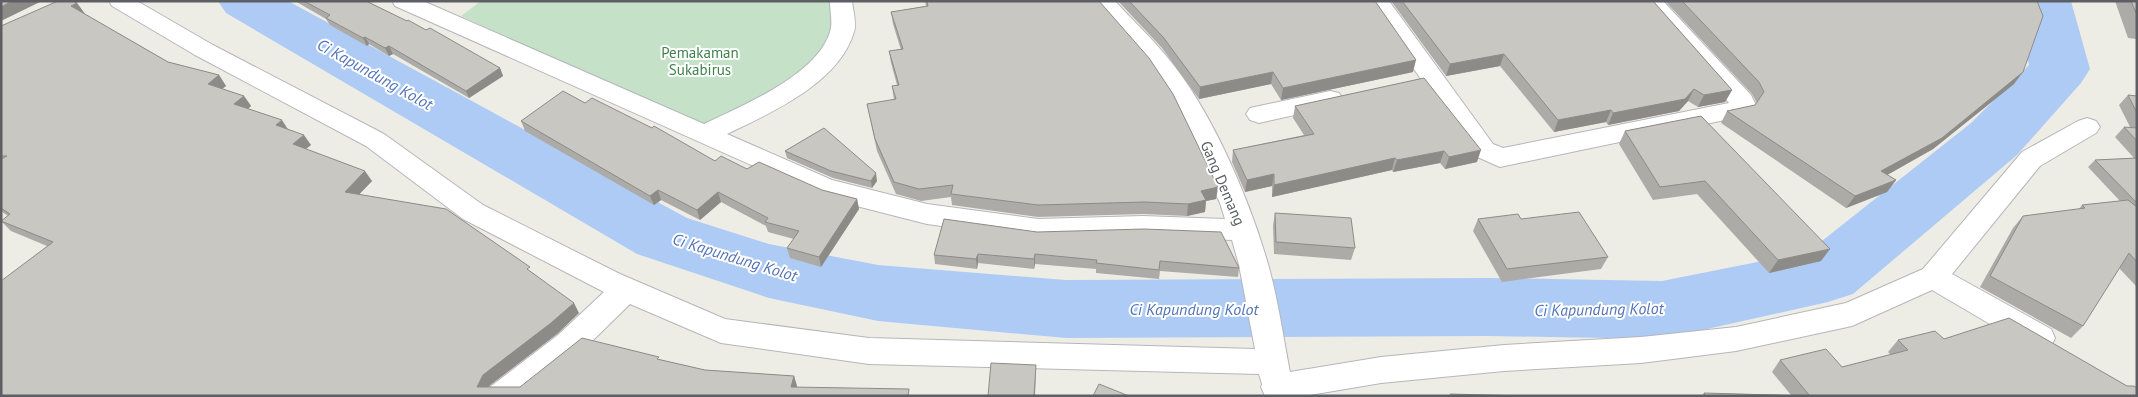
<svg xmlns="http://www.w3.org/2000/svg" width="2138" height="397" viewBox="0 0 2138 397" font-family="'PT Sans',sans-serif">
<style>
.green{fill:#c5e2c9}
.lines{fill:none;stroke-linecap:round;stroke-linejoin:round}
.river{fill:#aecbf6;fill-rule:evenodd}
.minor-casing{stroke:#b5b6bb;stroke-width:2}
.minor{fill:#fff;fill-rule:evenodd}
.wall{fill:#adaba7}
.shaded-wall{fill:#8d8b88}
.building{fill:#c9c7c2;stroke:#8d8b88}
.labels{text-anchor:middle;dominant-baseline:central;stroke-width:4;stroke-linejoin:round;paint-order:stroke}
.park-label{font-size:15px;fill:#3f814c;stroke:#fff}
.street-label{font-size:15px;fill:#5d5f64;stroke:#fff}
.water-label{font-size:16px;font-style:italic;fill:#5374b6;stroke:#fff}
</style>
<rect width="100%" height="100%" fill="#eeede5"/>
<polygon class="green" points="481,1 832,1 833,28 821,55 789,81 701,127 461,16"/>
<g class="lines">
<polygon class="river" points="218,1 288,1 687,218 769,244 878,265 1066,280 1489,278 1662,281 1808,252 1971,123 2029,65 2015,1 2071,1 2090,69 2081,83 2017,155 1853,294 1828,302 1662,339 1489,336 1066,338 878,321 769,298 637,254 226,13"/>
<defs>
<g id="minor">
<path d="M109,1H137L213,45L384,134L483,205L620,274L725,319L869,338L1255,349L1239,265L1232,240L1143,236L1038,239L927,224L825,198L395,6L392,1H423L704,124C743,105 816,76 830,32C833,23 830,11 830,1H852C853,11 857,23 854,32C839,83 771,113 727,134L832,180L927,204L1038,219L1143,216L1225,219L1220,203L1174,105L1150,69L1091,1H1115C1132,20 1151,37 1167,57C1211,109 1249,198 1268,264C1278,299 1283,336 1290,372L1381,357L1504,345L1641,337L1736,327L1846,303L1923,269L2022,152L2078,121L2087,118L2096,121L2100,127L2096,133L2040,166L1952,274L2051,329L2055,338L2051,347L2040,350L2029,347L1932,290L1852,326L1736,351L1641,363L1504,371L1381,383L1304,396H1265L1261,387L1262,384L1259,374L869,364L721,343L630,304L580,353L525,396H485L490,387L558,335L604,292L463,219L366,146L195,55L112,6Z"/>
<polygon points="1366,1 1389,1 1493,144 1503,148 1729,103 1639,1 1663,1 1751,95 1756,105 1748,115 1739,117 1500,167 1475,156"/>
<polygon points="1330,91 1339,93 1343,99 1339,105 1259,123 1250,120 1246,114 1250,108"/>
</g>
</defs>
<use href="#minor" class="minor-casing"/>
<use href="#minor" class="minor"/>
</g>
<g class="wall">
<polygon points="295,1 366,1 500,68 503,76 469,98 393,54 389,56 369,44 367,46 330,25 326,19"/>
<polygon points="925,1 1099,1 1218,187 1216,199 1206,201 1205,212 1187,216 1143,214 1038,217 952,205 951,197 921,201 896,194 877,151 867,104 894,100 892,86 897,85 891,63 889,51 901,50 893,24 891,12 926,6"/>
<polygon points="1118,1 1375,1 1413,72 1281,100 1271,84 1199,99 1162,48"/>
<polygon points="1391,1 1653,1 1732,90 1725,102 1698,107 1688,101 1679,111 1608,125 1606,122 1554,132 1500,66 1446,76"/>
<polygon points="1665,1 2037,1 2014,84 1933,149 1887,175 1896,180 1887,192 1846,208 1721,123 1727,111 1755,105 1757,103 1752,94"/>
<polygon points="2115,1 2137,1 2137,40 2136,39 2128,38"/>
<polygon points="77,3 85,14 168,62 219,75 226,86 222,89 244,96 251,106 248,109 288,129 311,145 306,149 372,181 359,194 533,273 579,313 557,334 489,386 488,387 520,387 660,360 705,370 794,376 797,387 1,396 47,246 11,231 1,221 8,216 1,211 1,26"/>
<polygon points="1424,78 1477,162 1445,169 1440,163 1393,172 1392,170 1272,197 1272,186 1245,192 1232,162 1233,150 1304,135 1293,118 1295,106"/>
<polygon points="2128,95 2137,96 2137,287 2119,268 2083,326 2071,338 1980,287 2013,228 2023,216 2079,209 2082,205 2120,201 2088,167 2095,160 2134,158 2115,137 2124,127 2130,127 2119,105"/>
<polygon points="585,103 715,161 747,169 822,190 857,199 859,209 821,267 790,258 787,248 794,239 768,232 766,226 721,202 700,220 661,200 654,205 525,131 521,121"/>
<polygon points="1701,116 1821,261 1769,273 1697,194 1653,200 1619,144 1625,131"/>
<polygon points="785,151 877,181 872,188 833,178 787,158"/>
<polygon points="1275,213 1355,248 1351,260 1274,254 1273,226"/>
<polygon points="944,219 1239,268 1238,277 1160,271 1159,279 1096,273 1096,269 1035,264 1034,269 978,263 977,269 935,264 934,255"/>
<polygon points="1478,219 1521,219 1608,257 1601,269 1502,282 1473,231"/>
<polygon points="1944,339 2127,386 2137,396 1702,396 1704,393 1791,395 1772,372 1780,360 1842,367 1891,355 1888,352 1898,340"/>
</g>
<g class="shaded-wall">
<polygon points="12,1 42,1 1,21 1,7"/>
<polygon points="77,3 85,14 71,6"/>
<polygon points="365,37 369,44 367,46 363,38"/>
<polygon points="389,46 393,54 389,56 385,48"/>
<polygon points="1504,54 1500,66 1446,76 1450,64"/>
<polygon points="1416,60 1413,72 1281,100 1283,88"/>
<polygon points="500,68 503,76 469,98 466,91"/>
<polygon points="1273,72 1271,84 1199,99 1200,87"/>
<polygon points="2023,72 2014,84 1933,149 1873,183 1881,171"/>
<polygon points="219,75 226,86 215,94 208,84"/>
<polygon points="1694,89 1688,101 1679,111 1608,125 1613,113"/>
<polygon points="1732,90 1725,102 1698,107 1704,95"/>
<polygon points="244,96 251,106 241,114 234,104"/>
<polygon points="1611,110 1606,122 1554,132 1558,120"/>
<polygon points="282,120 289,131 276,125"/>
<polygon points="304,135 311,145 299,154 293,144"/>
<polygon points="1481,150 1477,162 1445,169 1449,157"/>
<polygon points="1444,151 1440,163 1393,172 1397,160"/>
<polygon points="1395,158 1392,170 1272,197 1274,185"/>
<polygon points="365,171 372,181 352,202 345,192"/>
<polygon points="876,173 877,181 872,188 871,181"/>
<polygon points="1274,174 1272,186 1245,192 1247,180"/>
<polygon points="1896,180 1887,192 1846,208 1855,196"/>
<polygon points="1218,187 1216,199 1206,201 1205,212 1187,216 1188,204 1201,191"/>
<polygon points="658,190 661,200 654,205 650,196"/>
<polygon points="718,192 721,202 700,220 697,210"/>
<polygon points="857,199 859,209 821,267 819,257"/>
<polygon points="1830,249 1821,261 1769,273 1778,260"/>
<polygon points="978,254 978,263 977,269 976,259"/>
<polygon points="1035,254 1035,264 1034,269 1034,259"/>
<polygon points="574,303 579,313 557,334 489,386 485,396 477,387 483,375"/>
<polygon points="1036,365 1035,396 1034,396"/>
<polygon points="794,376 797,386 794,396 791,387"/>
</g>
<g class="building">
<polygon points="1,1 12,1 1,7"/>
<polygon points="58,1 73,1 77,3 71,6 168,62 219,75 208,84 244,96 234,104 282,120 276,125 304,135 293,144 365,171 345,192 446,209 530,267 527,269 574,303 551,323 483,375 477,387 520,387 582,338 659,357 657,359 705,370 794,376 791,387 909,389 908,396 1,396 1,281 53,242 1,221 10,214 1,208 1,159 7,156 1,156 1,26"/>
<polygon points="304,1 366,1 407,21 408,20 426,30 430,28 500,68 466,91 389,46 385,48 365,37 363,38 326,18 330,15"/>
<polygon points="927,1 1099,1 1149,58 1173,94 1218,187 1201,191 1206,200 1188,204 1144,202 1038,205 951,194 953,185 919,189 894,182 875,139 867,104 896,99 892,86 899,85 889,51 903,49 891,12 928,6"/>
<polygon points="1129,1 1375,1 1416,60 1283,88 1273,72 1200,87 1163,37"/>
<polygon points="1402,1 1653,1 1732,90 1704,95 1694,89 1685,99 1613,113 1611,110 1558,120 1504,54 1450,64"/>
<polygon points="1682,1 2037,1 2043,16 2023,72 1942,138 1881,171 1896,180 1855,196 1727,111 1755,105 1764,92 1759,82"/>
<polygon points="2131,1 2137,1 2137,15"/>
<polygon points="1424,78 1481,150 1449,157 1444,151 1397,160 1395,158 1274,185 1274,174 1247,180 1233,150 1314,134 1295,106"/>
<polygon points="563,91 585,103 592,98 652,128 654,126 715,161 721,156 747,169 759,162 822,190 857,199 819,257 787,248 799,231 765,222 768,218 718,192 697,210 658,190 650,196 521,121"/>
<polygon points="2128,95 2137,96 2137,113"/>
<polygon points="1701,116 1830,249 1778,260 1705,181 1660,187 1625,131"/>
<polygon points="2124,127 2137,128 2137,141"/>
<polygon points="824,128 876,173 871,181 831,171 785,151"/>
<polygon points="2137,158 2137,203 2095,160"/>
<polygon points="2128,200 2137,207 2137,262 2129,253 2083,326 1990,276 2023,216 2085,208 2082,205"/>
<polygon points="1579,212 1608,257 1507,269 1478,219 1518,214 1521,219"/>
<polygon points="1275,213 1351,218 1355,248 1276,242"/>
<polygon points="944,219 1037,232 1144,229 1221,232 1239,268 1160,261 1159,270 1096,263 1097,260 1035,254 1034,259 978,254 976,259 934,255"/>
<polygon points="2009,318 2127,386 2134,386 2137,388 2137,396 1810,396 1780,360 1826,349 1842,367 1908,350 1898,340 1935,331 1944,339"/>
<polygon points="991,363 1036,365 1034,396 988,396"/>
<polygon points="1099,384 1129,396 1093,396"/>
<polygon points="1704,393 1807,396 1705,396"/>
<polygon points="1450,394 1525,396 1451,396"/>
</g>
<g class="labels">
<g class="park-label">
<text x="700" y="52">Pemakaman<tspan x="700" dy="17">Sukabirus</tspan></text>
</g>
<g class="street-label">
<text transform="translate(1223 183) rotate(67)">Gang Demang</text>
</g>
<g class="water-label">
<text transform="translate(375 74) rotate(29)">Ci Kapundung Kolot</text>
<text transform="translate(735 257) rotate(17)">Ci Kapundung Kolot</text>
<text x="1194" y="309">Ci Kapundung Kolot</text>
<text transform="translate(1599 309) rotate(-1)">Ci Kapundung Kolot</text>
</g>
</g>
<rect width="2138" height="397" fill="none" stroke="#5d5f64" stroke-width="5"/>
</svg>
